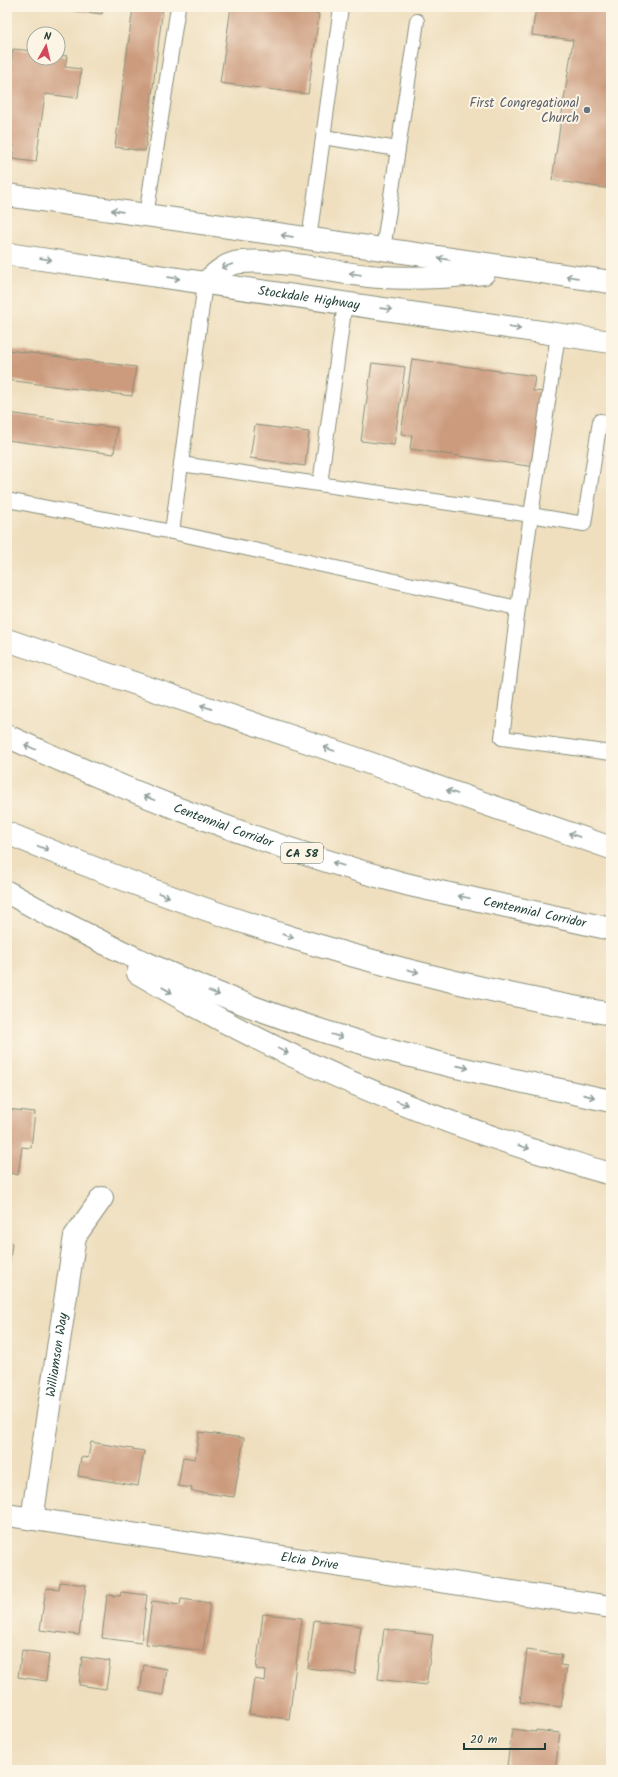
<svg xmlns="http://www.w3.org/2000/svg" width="618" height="1777" viewBox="0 0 618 1777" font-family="Kalam,sans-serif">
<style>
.building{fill:#cc9b7e}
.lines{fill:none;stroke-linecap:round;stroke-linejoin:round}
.lane-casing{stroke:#878e7a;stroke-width:16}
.street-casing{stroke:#878e7a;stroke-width:24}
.secondary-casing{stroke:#878e7a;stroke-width:24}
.highway-casing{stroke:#878e7a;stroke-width:24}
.lane{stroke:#fff;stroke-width:14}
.street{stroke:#fff;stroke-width:22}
.secondary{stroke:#fff;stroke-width:22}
.highway{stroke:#fff;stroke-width:22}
.oneway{stroke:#8f9e9a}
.worship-dot{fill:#6b7280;stroke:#fcf5e5;stroke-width:1.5}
.labels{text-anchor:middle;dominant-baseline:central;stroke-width:4;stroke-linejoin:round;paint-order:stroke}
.shield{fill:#fcf5e5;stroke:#617469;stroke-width:1}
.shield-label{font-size:12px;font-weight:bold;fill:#1f3d34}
.worship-label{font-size:13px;fill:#5b616d;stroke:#fcf5e5;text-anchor:end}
.street-label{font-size:13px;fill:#1f3d34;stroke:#fcf5e5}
</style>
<rect width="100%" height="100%" fill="#fcf5e5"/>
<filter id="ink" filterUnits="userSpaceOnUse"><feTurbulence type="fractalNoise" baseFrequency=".025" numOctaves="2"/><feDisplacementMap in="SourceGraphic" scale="8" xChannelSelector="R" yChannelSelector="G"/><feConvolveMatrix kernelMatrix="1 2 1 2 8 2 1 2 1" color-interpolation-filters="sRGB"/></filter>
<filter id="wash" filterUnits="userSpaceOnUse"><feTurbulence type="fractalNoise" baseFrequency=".012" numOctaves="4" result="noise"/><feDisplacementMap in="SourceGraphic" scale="16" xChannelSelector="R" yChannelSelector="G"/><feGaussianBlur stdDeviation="0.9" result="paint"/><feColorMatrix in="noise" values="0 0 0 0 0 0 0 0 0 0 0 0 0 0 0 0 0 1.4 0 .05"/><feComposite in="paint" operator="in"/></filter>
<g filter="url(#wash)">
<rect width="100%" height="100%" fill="#efdfbf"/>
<g id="blocks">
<g class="building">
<polygon points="70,7 103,7 102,14 70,10"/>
<polygon points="133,7 163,7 145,151 115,147"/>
<polygon points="231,7 267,7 319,14 308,94 220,83"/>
<polygon points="536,7 611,7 611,189 552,180 573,40 532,35"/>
<polygon points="13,49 34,51 34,58 58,58 58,55 67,56 65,67 81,69 78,98 45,94 36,162 12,159 14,145 7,144 7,91"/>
<polygon points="8,350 136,367 132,396 7,380"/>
<polygon points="412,359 535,376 533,391 546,392 535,467 410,449 412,435 401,434"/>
<polygon points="372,363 405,367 394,445 361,441"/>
<polygon points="8,413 117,428 114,454 7,440"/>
<polygon points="255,425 309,432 305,466 250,458"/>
<polygon points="7,1109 35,1112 31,1148 22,1147 18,1175 10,1173 8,1189"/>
<polygon points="7,1243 12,1243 8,1278 7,1278"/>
<polygon points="199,1432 244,1438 234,1497 191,1491 192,1488 178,1486 183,1457 195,1459"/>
<polygon points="91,1442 144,1451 138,1486 78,1476 81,1457 88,1458"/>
<polygon points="60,1582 86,1585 79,1635 40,1630 46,1588 59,1589"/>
<polygon points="121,1592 147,1595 141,1643 102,1638 107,1595 120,1596"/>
<polygon points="181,1599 210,1603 203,1651 146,1644 152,1601 180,1605"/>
<polygon points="263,1614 302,1618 289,1719 249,1714 254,1679 265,1681 266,1671 256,1669"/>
<polygon points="314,1620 361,1626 355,1674 308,1668"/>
<polygon points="384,1629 433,1635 426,1685 378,1679"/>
<polygon points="22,1650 49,1654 46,1681 18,1677"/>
<polygon points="527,1650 562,1655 560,1665 567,1666 561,1707 520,1702"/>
<polygon points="82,1657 110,1661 106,1689 79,1685"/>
<polygon points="144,1665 167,1669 163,1695 140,1691"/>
<polygon points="512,1729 536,1732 536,1730 560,1733 555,1770 532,1770 507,1766"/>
</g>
</g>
</g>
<g filter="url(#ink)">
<use href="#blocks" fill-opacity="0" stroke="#878e7a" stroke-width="1"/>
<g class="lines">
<defs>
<g id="lane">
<polyline points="323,137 398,149"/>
<polyline points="146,216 178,7"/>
<polyline points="309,239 341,7"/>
<polyline points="383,250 417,21"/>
<polyline points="205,283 172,532 518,608 502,738 611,753"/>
<polyline points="558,335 531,515 584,524 600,421 611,423"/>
<polyline points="181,464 531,515 518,608"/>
<polyline points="320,484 345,303"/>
<polyline points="7,500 172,532"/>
</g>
<g id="street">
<path id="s1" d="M7,1515L611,1607"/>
<path id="s2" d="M32,1519L75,1236L102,1198"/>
</g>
<g id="secondary">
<polyline points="7,195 611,282"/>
<path id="s3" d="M7,254L611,342"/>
<path d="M205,283C216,273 226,263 241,262C285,258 337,275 381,277C415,279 450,277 484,273"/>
</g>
<g id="highway">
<polyline points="7,640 352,757 611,848"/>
<path id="s4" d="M7,736C135,795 266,846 402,883C425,889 450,894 474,899C519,909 565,919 611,929"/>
<path d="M7,833C101,872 196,908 293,938C397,970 504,995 611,1014"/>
<path d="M7,892C110,950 216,998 329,1033C421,1062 517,1080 611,1101"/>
<path d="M138,973C265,1049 401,1109 541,1153C565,1160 588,1168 611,1174"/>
</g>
</defs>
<use href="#lane" class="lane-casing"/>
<use href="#street" class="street-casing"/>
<use href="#secondary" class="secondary-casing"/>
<use href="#highway" class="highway-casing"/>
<use href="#lane" class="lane"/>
<use href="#street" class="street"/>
<use href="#secondary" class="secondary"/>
<use href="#highway" class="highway"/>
</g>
<defs><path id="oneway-shaft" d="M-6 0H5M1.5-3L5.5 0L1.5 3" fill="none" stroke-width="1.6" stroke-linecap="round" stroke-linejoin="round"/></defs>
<g class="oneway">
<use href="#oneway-shaft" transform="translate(117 211) rotate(-172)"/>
<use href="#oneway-shaft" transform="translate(287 236) rotate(-172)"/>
<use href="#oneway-shaft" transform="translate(46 259) rotate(8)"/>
<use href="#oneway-shaft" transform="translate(444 259) rotate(-172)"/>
<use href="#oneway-shaft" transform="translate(227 266) rotate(160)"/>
<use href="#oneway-shaft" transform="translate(355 274) rotate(-172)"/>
<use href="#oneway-shaft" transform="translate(572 277) rotate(-172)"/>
<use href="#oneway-shaft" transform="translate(174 278) rotate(8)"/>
<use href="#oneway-shaft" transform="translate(386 309) rotate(8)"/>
<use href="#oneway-shaft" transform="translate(515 328) rotate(8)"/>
<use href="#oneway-shaft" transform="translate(206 707) rotate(-161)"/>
<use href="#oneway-shaft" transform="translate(30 747) rotate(-155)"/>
<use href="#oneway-shaft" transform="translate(329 749) rotate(-161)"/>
<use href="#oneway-shaft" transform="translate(452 792) rotate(-161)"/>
<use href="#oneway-shaft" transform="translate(149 798) rotate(-158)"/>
<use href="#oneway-shaft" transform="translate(574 835) rotate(-160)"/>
<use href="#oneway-shaft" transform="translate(43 848) rotate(23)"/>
<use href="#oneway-shaft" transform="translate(338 864) rotate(-164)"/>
<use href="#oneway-shaft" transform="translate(164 895) rotate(20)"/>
<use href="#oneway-shaft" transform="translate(464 897) rotate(-168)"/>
<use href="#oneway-shaft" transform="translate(288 936) rotate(18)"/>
<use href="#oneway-shaft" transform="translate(413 971) rotate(14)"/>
<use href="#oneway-shaft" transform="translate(167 990) rotate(30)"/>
<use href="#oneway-shaft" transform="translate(214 993) rotate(21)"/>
<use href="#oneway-shaft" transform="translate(337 1036) rotate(16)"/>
<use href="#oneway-shaft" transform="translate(283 1051) rotate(26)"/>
<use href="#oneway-shaft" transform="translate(463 1067) rotate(13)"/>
<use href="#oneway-shaft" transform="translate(589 1096) rotate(13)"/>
<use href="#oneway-shaft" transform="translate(402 1103) rotate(22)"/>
<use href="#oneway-shaft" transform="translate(524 1147) rotate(17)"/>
</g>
</g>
<circle class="worship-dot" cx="587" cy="110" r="4"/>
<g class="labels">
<rect class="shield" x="281" y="843" width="42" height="20" rx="3"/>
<g class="shield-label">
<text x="302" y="853">CA 58</text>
</g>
<g class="worship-label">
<text x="579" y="103">First Congregational<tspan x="579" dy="15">Church</tspan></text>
</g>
<g class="street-label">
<text stroke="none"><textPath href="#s3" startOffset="305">Stockdale Highway</textPath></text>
<text stroke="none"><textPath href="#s4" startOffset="234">Centennial Corridor</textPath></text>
<text stroke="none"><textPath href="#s4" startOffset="558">Centennial Corridor</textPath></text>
<text stroke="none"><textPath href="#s2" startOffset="166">Williamson Way</textPath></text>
<text stroke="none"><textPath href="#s1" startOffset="306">Elcia Drive</textPath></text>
</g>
</g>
<rect width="618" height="1777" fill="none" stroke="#fcf5e5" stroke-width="24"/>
<g transform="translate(46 46) rotate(8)"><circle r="19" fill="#fcf5e5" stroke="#a4ab9e"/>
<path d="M0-3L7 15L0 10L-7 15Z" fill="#d1495b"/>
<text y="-6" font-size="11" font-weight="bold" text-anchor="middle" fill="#1f3d34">N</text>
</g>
<path d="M464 1743v6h81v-6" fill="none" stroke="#1f3d34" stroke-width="2"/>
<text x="470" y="1743" font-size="12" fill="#1f3d34" stroke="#fcf5e5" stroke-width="3" paint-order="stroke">20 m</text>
</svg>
